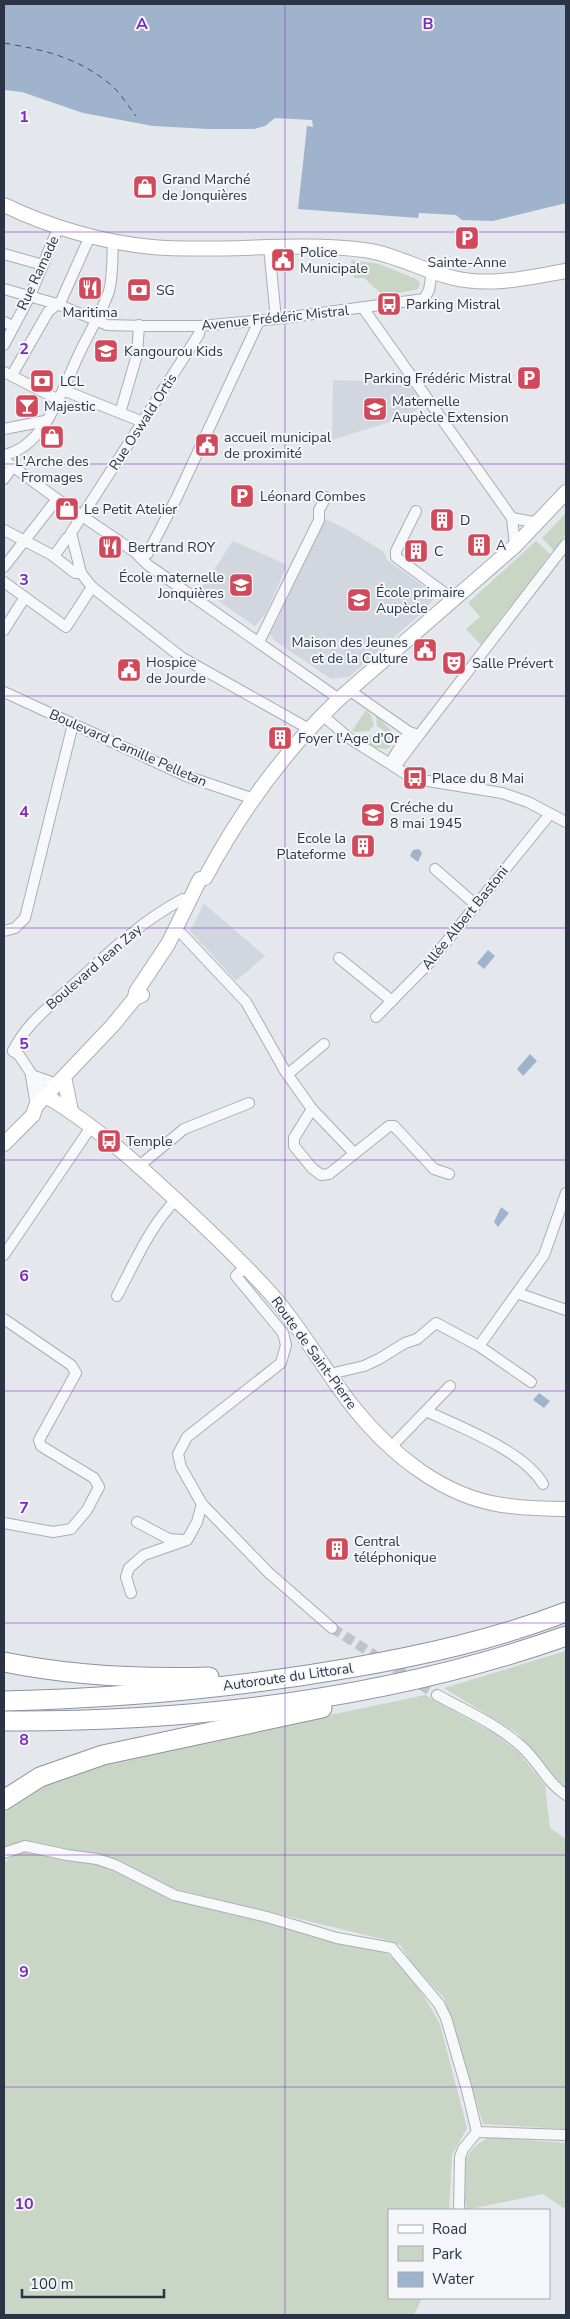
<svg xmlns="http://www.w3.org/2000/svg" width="570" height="2319" viewBox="0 0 570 2319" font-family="'Nunito Sans',sans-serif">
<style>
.built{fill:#d2d6de}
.green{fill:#c9d6c5}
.water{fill:#9fb4cc}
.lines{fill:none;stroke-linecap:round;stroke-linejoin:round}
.ferry{stroke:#34527a;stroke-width:1;stroke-dasharray:6 5;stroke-linecap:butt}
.street-tunnel{stroke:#bfc3cb;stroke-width:10;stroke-dasharray:10 5;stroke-linecap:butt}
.street-casing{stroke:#a9aeb7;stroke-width:12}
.secondary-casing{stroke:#a9aeb7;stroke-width:16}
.highway-casing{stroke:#8b94a3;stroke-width:21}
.street{stroke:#f7f8fa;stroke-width:10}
.secondary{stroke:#fff;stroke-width:14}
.highway{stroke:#fff;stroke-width:19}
.grid{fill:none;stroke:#7b2cbf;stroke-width:1;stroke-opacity:0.55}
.labels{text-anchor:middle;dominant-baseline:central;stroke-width:4;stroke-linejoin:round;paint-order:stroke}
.poi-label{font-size:14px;fill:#2b3445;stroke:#f4f6f9;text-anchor:start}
.street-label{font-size:14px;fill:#2b3445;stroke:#f4f6f9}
.grid-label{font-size:16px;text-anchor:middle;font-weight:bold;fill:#7b2cbf;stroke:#f4f6f9;stroke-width:4;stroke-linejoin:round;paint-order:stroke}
</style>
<rect width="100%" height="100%" fill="#e4e7ec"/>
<g class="built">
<polygon points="401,373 424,405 406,417 332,440 333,380 365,381"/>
<polygon points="326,519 348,530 384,552 387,560 436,595 425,610 349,677 331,679 274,640 270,634"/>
<polygon points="233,541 287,565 266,613 255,626 201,589"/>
<polygon points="204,904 265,956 236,981 190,931"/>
</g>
<g class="green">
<polygon points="351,260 379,264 416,279 420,283 418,289 384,296 364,278 354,278"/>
<polygon points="566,513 566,534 554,551 542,538"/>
<polygon points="536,541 550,554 481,645 466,629 480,617 468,603"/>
<polygon points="366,710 371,715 374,725 369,731 354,732 352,731"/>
<polygon points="376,715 391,730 394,740 388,749 375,748 357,737 370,735 380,741 386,732 377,726"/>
<polygon points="566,1651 566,1788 560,1784 517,1733 444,1688"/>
<polygon points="425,1695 495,1734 519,1753 545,1785 550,1828 566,1839 566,2129 483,2124 444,1998 414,1966 400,1945 382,1939 168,1887 75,1852 32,1842 11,1844 4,1848 4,1808 48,1780 114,1760"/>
<polygon points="21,1849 100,1864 169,1897 359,1947 381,1950 395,1960 415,1981 440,2024 467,2128 452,2155 449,2210 389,2210 389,2298 422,2298 414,2315 4,2315 4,1863"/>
<path d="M489,2137L566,2143V2210L543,2194L466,2210C464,2175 454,2157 489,2137Z"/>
</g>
<g class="water">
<polygon points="4,4 566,4 566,203 493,221 462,220 456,215 419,213 418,218 298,209 307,126 313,127 312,120 275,118 265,126 254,129 209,129 153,126 83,113 22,92 4,90"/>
<polygon points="419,849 422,853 418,862 410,856 413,850"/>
<polygon points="488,950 495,956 484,969 477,963"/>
<polygon points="530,1054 537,1061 523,1076 517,1069"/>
<polygon points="501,1207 509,1213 498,1227 494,1222"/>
<polygon points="539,1393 550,1401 544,1408 533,1400"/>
</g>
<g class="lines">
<path class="ferry" d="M4,43C44,50 77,57 110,84C120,92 128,106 136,116"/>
<polyline class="street-tunnel" points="332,1628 437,1695"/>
<defs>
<g id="street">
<polyline points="269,247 276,319"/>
<polyline points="4,254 43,265"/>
<polyline points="4,289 57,304 107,325 144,326 200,326 276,319 424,299 429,290 432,271"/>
<polyline points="363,308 512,518 515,546"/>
<polyline points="4,322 13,326"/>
<polyline points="200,326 199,334 71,533 81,573 92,587 181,657 309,729"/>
<polyline points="4,345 30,296 59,226"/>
<polyline points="4,372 59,400"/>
<polyline points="12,375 48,312 61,301 90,236"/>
<polyline points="63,390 143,422"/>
<polyline points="120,413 137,355 139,325"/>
<polyline points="4,429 45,421"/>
<path d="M4,455C47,446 63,386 81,350C90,331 102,312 109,291C113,277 112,257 113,242"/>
<polyline points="4,460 57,499 135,552 148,565 339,699"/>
<polyline points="4,479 13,466"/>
<polyline points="416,511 396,551 396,557 454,600"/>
<polyline points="512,518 539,523"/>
<polyline points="4,530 52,555 75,573 81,573"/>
<polyline points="54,556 67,538 71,537"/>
<polyline points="141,558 148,553 176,499 259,321"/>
<polyline points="4,567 57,499"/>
<polyline points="4,582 66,627 92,587"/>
<polyline points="4,630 25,597"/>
<polyline points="259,642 319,520 319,510 326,497"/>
<polyline points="349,690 409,732 419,735 566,544"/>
<polyline points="4,692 186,776 254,799"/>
<polyline points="322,715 349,738 406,774 422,780 502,793 528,802 566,822"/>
<polyline points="390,763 409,732"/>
<polyline points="395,767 419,735"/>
<polyline points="435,869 476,905"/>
<polyline points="4,931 15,928 25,918 73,724"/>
<polyline points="182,934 246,1002 285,1071 312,1109 354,1153"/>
<polyline points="339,958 392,1001"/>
<polyline points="376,1017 430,962 550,814"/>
<path d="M13,1051C26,1024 49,1007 71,987C106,955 141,921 183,899L189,901"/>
<polyline points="13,1051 19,1055 46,1096"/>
<polyline points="288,1074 324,1044"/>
<polyline points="31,1075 57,1084"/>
<polyline points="31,1076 36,1106"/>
<polyline points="312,1109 294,1138 294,1146 312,1168 321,1175 329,1174 389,1126 394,1126 434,1169 449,1174"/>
<polyline points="139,1166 184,1129 249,1103"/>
<polyline points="4,1255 91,1127"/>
<polyline points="245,1267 236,1276 283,1333 286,1345 281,1363 187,1437 178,1454 181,1467 202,1504 269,1573 332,1628"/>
<polyline points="517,1293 566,1310"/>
<path d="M117,1296C133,1266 151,1224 176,1200"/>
<polyline points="4,1319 71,1365 76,1373 39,1440 41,1446 94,1478 99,1487 87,1510 71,1529 53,1532 4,1523"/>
<polyline points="479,1346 544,1255 566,1193"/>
<polyline points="330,1374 364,1366 379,1359 405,1343 417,1339 436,1323 479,1346 531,1382"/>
<path d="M426,1411C460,1427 524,1451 543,1484"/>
<polyline points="390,1448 450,1386"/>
<polyline points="137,1522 169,1539 183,1540"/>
<polyline points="131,1593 126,1577 129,1568 144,1555 187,1540 197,1522 202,1504"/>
<path d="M437,1695C466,1711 497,1724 522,1747C539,1762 547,1783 566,1795"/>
<polyline points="4,1853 25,1846 67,1855 97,1859 115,1865 174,1895 267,1917 337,1938 392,1948 439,2004 446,2018 467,2090 477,2132 566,2135"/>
<polyline points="459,2210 460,2157 463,2149 477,2132"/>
</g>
<g id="secondary">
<path d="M4,205C50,227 102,242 152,247C222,253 294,241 364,250C395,254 423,271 454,278C491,287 530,277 566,271"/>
<path d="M135,998L136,992L168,944L200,879L205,878C240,813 285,750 339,699L515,546L566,492"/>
<polyline points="64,1077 71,1111"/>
<path d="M46,1096C98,1127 143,1169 187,1210C216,1237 245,1265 272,1295C303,1330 325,1372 354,1408C391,1454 442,1496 502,1505C523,1508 545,1509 566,1509"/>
<polyline points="4,1144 33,1115 36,1106 113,1025 135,998 142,995"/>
</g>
<g id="highway">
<path d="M4,1662C72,1676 140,1679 209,1677"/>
<path d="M4,1701C120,1698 236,1688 350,1668C424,1655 496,1639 566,1612"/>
<path d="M4,1721C192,1722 388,1699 566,1636"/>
<polyline points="4,1800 40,1777 103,1755 322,1708"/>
</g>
</defs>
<use href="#street" class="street-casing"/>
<use href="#secondary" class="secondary-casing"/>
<use href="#highway" class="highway-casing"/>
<use href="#street" class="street"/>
<use href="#secondary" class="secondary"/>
<use href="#highway" class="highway"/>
</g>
<path class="grid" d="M285,4V2315M4,232H566M4,464H566M4,696H566M4,928H566M4,1160H566M4,1391H566M4,1623H566M4,1855H566M4,2087H566"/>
<defs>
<symbol id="shop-square" viewBox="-11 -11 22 22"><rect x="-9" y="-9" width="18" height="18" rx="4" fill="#d1495b" stroke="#f4f6f9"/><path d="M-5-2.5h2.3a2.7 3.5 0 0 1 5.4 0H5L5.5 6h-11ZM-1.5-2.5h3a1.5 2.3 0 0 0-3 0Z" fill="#fff"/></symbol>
<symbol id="parking-square" viewBox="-11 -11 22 22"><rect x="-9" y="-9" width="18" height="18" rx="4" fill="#d1495b" stroke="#f4f6f9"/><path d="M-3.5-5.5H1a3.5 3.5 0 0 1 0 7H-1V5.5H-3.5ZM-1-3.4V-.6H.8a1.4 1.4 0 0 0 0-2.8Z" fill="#fff"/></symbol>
<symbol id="civic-square" viewBox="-11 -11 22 22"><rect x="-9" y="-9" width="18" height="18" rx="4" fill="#d1495b" stroke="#f4f6f9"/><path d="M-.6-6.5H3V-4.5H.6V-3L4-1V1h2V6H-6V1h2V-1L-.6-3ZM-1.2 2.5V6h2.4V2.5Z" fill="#fff"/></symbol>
<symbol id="restaurant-square" viewBox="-11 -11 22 22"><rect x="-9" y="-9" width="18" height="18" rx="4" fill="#d1495b" stroke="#f4f6f9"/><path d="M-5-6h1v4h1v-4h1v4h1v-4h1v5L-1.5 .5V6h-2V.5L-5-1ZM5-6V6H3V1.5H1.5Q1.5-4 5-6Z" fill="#fff"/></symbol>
<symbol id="bank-square" viewBox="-11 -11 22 22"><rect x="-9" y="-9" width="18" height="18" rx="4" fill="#d1495b" stroke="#f4f6f9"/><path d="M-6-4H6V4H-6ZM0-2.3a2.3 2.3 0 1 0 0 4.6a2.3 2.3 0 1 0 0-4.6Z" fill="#fff"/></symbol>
<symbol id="bus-square" viewBox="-11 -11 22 22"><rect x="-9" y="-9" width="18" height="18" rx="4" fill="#d1495b" stroke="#f4f6f9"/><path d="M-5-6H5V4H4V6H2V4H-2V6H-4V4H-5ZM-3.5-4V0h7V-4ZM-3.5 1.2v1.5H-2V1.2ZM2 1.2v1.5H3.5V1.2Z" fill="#fff"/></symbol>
<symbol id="school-square" viewBox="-11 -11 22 22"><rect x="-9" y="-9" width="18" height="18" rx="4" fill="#d1495b" stroke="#f4f6f9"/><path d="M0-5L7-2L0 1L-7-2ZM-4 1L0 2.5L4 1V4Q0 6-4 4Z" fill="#fff"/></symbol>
<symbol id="bar-square" viewBox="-11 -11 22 22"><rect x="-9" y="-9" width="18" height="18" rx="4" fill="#d1495b" stroke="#f4f6f9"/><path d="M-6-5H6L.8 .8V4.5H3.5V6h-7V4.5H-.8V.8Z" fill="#fff"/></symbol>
<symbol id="building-square" viewBox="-11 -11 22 22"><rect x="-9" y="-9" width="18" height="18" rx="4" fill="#d1495b" stroke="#f4f6f9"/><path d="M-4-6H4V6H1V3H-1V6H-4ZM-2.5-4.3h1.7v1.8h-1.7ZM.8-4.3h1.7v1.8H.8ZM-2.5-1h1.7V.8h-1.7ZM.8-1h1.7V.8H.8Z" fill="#fff"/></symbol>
<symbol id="theatre-square" viewBox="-11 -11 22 22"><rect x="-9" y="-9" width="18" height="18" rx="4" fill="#d1495b" stroke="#f4f6f9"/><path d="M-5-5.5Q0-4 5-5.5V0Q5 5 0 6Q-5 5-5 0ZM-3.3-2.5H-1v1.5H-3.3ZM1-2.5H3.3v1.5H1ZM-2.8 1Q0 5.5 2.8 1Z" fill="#fff"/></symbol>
</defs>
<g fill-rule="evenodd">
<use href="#shop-square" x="131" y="173" width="28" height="28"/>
<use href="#parking-square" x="453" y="224" width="28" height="28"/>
<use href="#civic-square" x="269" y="246" width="28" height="28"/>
<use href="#restaurant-square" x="76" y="274" width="28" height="28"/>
<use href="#bank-square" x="125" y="276" width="28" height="28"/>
<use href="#bus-square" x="375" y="290" width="28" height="28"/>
<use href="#school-square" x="92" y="337" width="28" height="28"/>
<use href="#parking-square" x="515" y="364" width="28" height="28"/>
<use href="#bank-square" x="28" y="367" width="28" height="28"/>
<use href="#bar-square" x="13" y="392" width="28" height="28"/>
<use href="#school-square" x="361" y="395" width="28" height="28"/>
<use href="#shop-square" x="38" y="423" width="28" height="28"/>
<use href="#civic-square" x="193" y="431" width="28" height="28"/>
<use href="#parking-square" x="228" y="482" width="28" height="28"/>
<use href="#shop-square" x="53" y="495" width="28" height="28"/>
<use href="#building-square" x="428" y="506" width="28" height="28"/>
<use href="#building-square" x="465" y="531" width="28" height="28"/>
<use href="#restaurant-square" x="96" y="533" width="28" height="28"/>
<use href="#building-square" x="402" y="537" width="28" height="28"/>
<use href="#school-square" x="227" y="571" width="28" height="28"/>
<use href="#school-square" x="345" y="586" width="28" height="28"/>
<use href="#civic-square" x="411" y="636" width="28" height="28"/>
<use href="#theatre-square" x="440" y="649" width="28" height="28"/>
<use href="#civic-square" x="115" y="656" width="28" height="28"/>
<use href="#building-square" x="266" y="724" width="28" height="28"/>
<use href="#bus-square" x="401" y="764" width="28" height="28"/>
<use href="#school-square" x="359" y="801" width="28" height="28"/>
<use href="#building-square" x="349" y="832" width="28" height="28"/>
<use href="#bus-square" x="95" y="1127" width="28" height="28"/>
<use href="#building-square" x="323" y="1535" width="28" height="28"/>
</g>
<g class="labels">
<g class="poi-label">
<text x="162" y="179">Grand Marché<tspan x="162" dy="16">de Jonquières</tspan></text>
<text x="300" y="252">Police<tspan x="300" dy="16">Municipale</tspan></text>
<text x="467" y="262" text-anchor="middle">Sainte-Anne</text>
<text x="156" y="290">SG</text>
<text x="406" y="304">Parking Mistral</text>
<text x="90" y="312" text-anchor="middle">Maritima</text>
<text x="124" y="351">Kangourou Kids</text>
<text x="512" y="378" text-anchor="end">Parking Frédéric Mistral</text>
<text x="60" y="381">LCL</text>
<text x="392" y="401">Maternelle<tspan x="392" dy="16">Aupècle Extension</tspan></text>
<text x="44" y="406">Majestic</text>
<text x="224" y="437">accueil municipal<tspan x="224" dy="16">de proximité</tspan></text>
<text x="52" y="461" text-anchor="middle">L'Arche des<tspan x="52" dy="16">Fromages</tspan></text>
<text x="260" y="496">Léonard Combes</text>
<text x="84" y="509">Le Petit Atelier</text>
<text x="460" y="520">D</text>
<text x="496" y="545">A</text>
<text x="128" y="547">Bertrand ROY</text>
<text x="434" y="551">C</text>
<text x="224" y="577" text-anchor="end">École maternelle<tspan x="224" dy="16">Jonquières</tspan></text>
<text x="376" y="592">École primaire<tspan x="376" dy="16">Aupècle</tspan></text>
<text x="408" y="642" text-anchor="end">Maison des Jeunes<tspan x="408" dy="16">et de la Culture</tspan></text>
<text x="146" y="662">Hospice<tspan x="146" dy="16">de Jourde</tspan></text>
<text x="472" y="663">Salle Prévert</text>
<text x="298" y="738">Foyer l'Age d'Or</text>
<text x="432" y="778">Place du 8 Mai</text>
<text x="390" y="807">Créche du<tspan x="390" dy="16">8 mai 1945</tspan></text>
<text x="346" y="838" text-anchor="end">Ecole la<tspan x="346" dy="16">Plateforme</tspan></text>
<text x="126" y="1141">Temple</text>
<text x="354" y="1541">Central<tspan x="354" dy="16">téléphonique</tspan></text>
</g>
<g class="street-label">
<text transform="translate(38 273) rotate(-65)">Rue Ramade</text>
<text transform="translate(275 318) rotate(-6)">Avenue Frédéric Mistral</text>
<text transform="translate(143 422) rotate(-57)">Rue Oswald Ortis</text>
<text transform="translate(128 748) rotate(24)">Boulevard Camille Pelletan</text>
<text transform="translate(465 918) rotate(-51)">Allée Albert Bastoni</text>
<text transform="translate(94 967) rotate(-41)">Boulevard Jean Zay</text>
<text transform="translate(314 1353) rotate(54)">Route de Saint-Pierre</text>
<text transform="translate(288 1677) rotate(-8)">Autoroute du Littoral</text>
</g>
</g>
<g class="grid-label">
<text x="142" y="29">A</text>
<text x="428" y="29">B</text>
<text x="24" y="122">1</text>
<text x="24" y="354">2</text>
<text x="24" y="585">3</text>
<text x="24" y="817">4</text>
<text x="24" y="1049">5</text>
<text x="24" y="1281">6</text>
<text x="24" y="1513">7</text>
<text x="24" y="1745">8</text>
<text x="24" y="1977">9</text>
<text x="24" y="2209">10</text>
</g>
<rect width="570" height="2319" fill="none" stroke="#2b3445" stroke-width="10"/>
<rect x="388" y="2209" width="162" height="90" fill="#f4f6f9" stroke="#a4a8b1"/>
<rect x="398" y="2225" width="25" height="8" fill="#ffffff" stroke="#a4a8b1"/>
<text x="432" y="2234" font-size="15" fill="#2b3445">Road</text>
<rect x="398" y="2246" width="25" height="15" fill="#c9d6c5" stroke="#a4a8b1"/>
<text x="432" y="2259" font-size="15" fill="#2b3445">Park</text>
<rect x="398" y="2272" width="25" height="15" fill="#9fb4cc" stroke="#a4a8b1"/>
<text x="432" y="2284" font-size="15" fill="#2b3445">Water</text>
<path d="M22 2289v8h142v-8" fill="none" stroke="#2b3445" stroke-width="2.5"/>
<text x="30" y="2289" font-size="15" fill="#2b3445" stroke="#f4f6f9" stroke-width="4" paint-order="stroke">100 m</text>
</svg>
